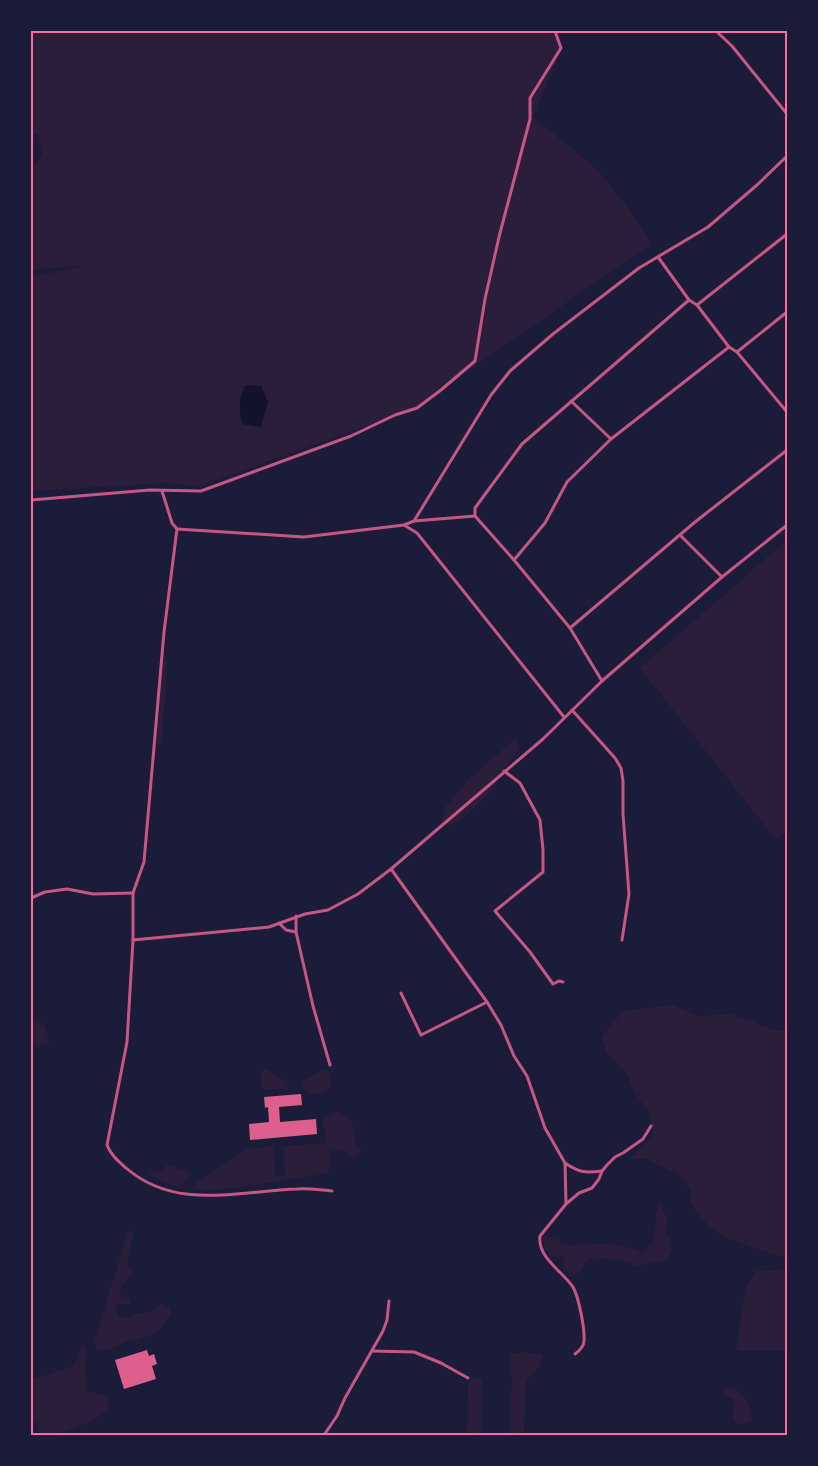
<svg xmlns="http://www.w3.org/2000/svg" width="818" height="1466" viewBox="0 0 818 1466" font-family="'Golos Text',sans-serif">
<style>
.green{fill:#2a1e3b}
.water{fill:#12122b}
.building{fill:#dd5f8e}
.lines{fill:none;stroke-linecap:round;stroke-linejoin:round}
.minor{stroke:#c65784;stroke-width:3}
.neatline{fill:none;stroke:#ff6b9d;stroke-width:2}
</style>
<rect width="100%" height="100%" fill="#1b1b3a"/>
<g class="green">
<polygon points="31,31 556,31 561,50 533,117 597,169 625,204 652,244 416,406 404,412 200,486 166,483 31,491 31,277 88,265 31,270 31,171 42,154 38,133 31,137"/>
<polygon points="787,540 787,830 776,840 640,668"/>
<polygon points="166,659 167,663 162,742 160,743 157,742 163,660"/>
<polygon points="515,739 521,747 499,775 495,786 484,799 462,819 451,825 440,825 446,806 469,779"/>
<polygon points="672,1005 699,1016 729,1014 753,1021 764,1027 787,1032 787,1257 769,1253 724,1237 709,1227 691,1204 691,1191 679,1175 646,1159 629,1159 654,1135 649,1112 635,1094 627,1075 606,1051 601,1037 623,1011"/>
<polygon points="40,1020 45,1027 50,1043 36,1047 31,1030 31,1022"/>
<polygon points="262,1070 267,1070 290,1084 286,1089 266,1090 262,1088 260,1075"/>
<polygon points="322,1070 329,1072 331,1078 331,1087 324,1092 309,1094 304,1088 302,1081"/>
<polygon points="337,1111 348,1116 353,1125 355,1142 361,1149 360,1155 354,1159 344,1150 331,1151 329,1160 329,1172 319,1175 236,1188 189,1191 197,1182 247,1149 273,1146 276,1176 285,1175 283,1146 325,1143 326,1135 322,1121 330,1113"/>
<path d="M167,1165L184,1170L192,1175L186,1178L182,1187L170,1185L146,1173C155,1173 162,1173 167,1165Z"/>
<path d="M659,1204L668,1218L665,1233C675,1243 675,1256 660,1262C656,1263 656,1261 652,1262C647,1263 642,1266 636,1267C624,1259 602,1258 587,1259L579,1273L572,1277L563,1267L564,1258L551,1257C546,1251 543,1245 543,1237L545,1235L556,1239L563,1245C589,1245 619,1240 642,1253C663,1237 650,1223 659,1204Z"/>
<path d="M132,1230C136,1239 125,1254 128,1269L133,1271L132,1277C124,1280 120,1286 120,1295L128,1298L131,1304H118L116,1306L118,1316L128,1318L135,1314L153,1311L161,1303L170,1308L171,1315L158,1332L137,1340L127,1342L106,1350L98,1351L94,1342L127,1235Z"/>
<polygon points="787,1269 787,1351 736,1351 745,1290 756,1270 766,1271"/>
<path d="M81,1346L87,1348L85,1372L88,1391L109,1397L108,1411C88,1423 64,1435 41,1435L37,1422L31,1424V1380L74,1366Z"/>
<polygon points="523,1352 542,1354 540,1365 526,1381 524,1433 526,1435 510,1435 511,1390 513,1380 510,1375 510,1354"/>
<polygon points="472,1378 480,1378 482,1381 481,1435 467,1435 468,1383"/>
<path d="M732,1386C746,1396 750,1402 752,1420L744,1424L736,1423L733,1419L734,1399L724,1396L722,1393L727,1387Z"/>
</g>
<path class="water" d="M246,385L261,386L268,402L261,427L242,424C239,410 238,397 246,385Z"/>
<g class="building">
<polygon points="301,1094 302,1105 279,1107 280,1122 316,1119 317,1134 250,1140 249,1124 269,1122 268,1107 265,1108 264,1097"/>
<polygon points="147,1350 149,1356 154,1354 157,1364 152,1366 156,1379 124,1389 115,1360"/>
</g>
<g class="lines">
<g class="minor">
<polyline points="716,31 732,46 787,114"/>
<polyline points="658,257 689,300 697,305 729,347 737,352 787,412"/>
<polyline points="697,305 787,234"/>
<polyline points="737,352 787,312"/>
<polyline points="571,401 611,439"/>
<path d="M162,491L172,523L177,529L164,632L144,862L133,893V940L127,1042L107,1145C111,1155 117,1160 126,1168C176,1211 237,1191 297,1189C309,1188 320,1190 332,1191"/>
<polyline points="31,500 150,490 201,491 351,436 395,415 417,408 441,390 475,361 485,299 499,237 530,119 530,98 561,48 555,31"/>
<polyline points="475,516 475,508 522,444 689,300"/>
<polyline points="414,521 491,395 510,371 553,334 639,268 708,227 757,185 787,156"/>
<polyline points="404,525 417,533 564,717"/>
<polyline points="177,529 304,537 404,525 414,521 475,516 514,560 570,628 602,681"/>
<polyline points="681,536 722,577"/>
<polyline points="514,560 545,523 567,482 611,439 729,347"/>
<polyline points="570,628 695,522 787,450"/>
<polyline points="572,710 615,758 621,768 623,781 623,814 629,894 622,940"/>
<polyline points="504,771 520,783 540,820 543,850 543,872 495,911 530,952 553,984 559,981 563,982"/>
<polyline points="391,869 487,1002 501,1025 514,1056 527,1076 545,1128 565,1163 566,1204"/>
<polyline points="31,898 45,892 67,889 93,894 133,893"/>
<polyline points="296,916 296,932 313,1006 330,1065"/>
<polyline points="279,923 286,930 296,932"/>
<polyline points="133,940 269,927 305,914 328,910 358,894 391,869 543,739 602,681 722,577 787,525"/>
<polyline points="401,993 421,1035 487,1002"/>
<path d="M565,1163C580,1173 585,1173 602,1171"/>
<polyline points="372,1351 414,1352 441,1363 468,1378"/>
<path d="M575,1354C579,1351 584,1347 584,1341C585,1329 579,1298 573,1287C562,1271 537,1257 540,1236L566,1204L579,1193L592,1188L599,1179L602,1171L607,1165L615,1157L623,1153L643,1139L651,1126"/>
<polyline points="324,1435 337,1416 345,1398 383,1331 387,1320 389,1301"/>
</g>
</g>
<rect width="818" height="1466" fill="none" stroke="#1b1b3a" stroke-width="65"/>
<rect x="32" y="32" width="754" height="1402" class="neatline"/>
</svg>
